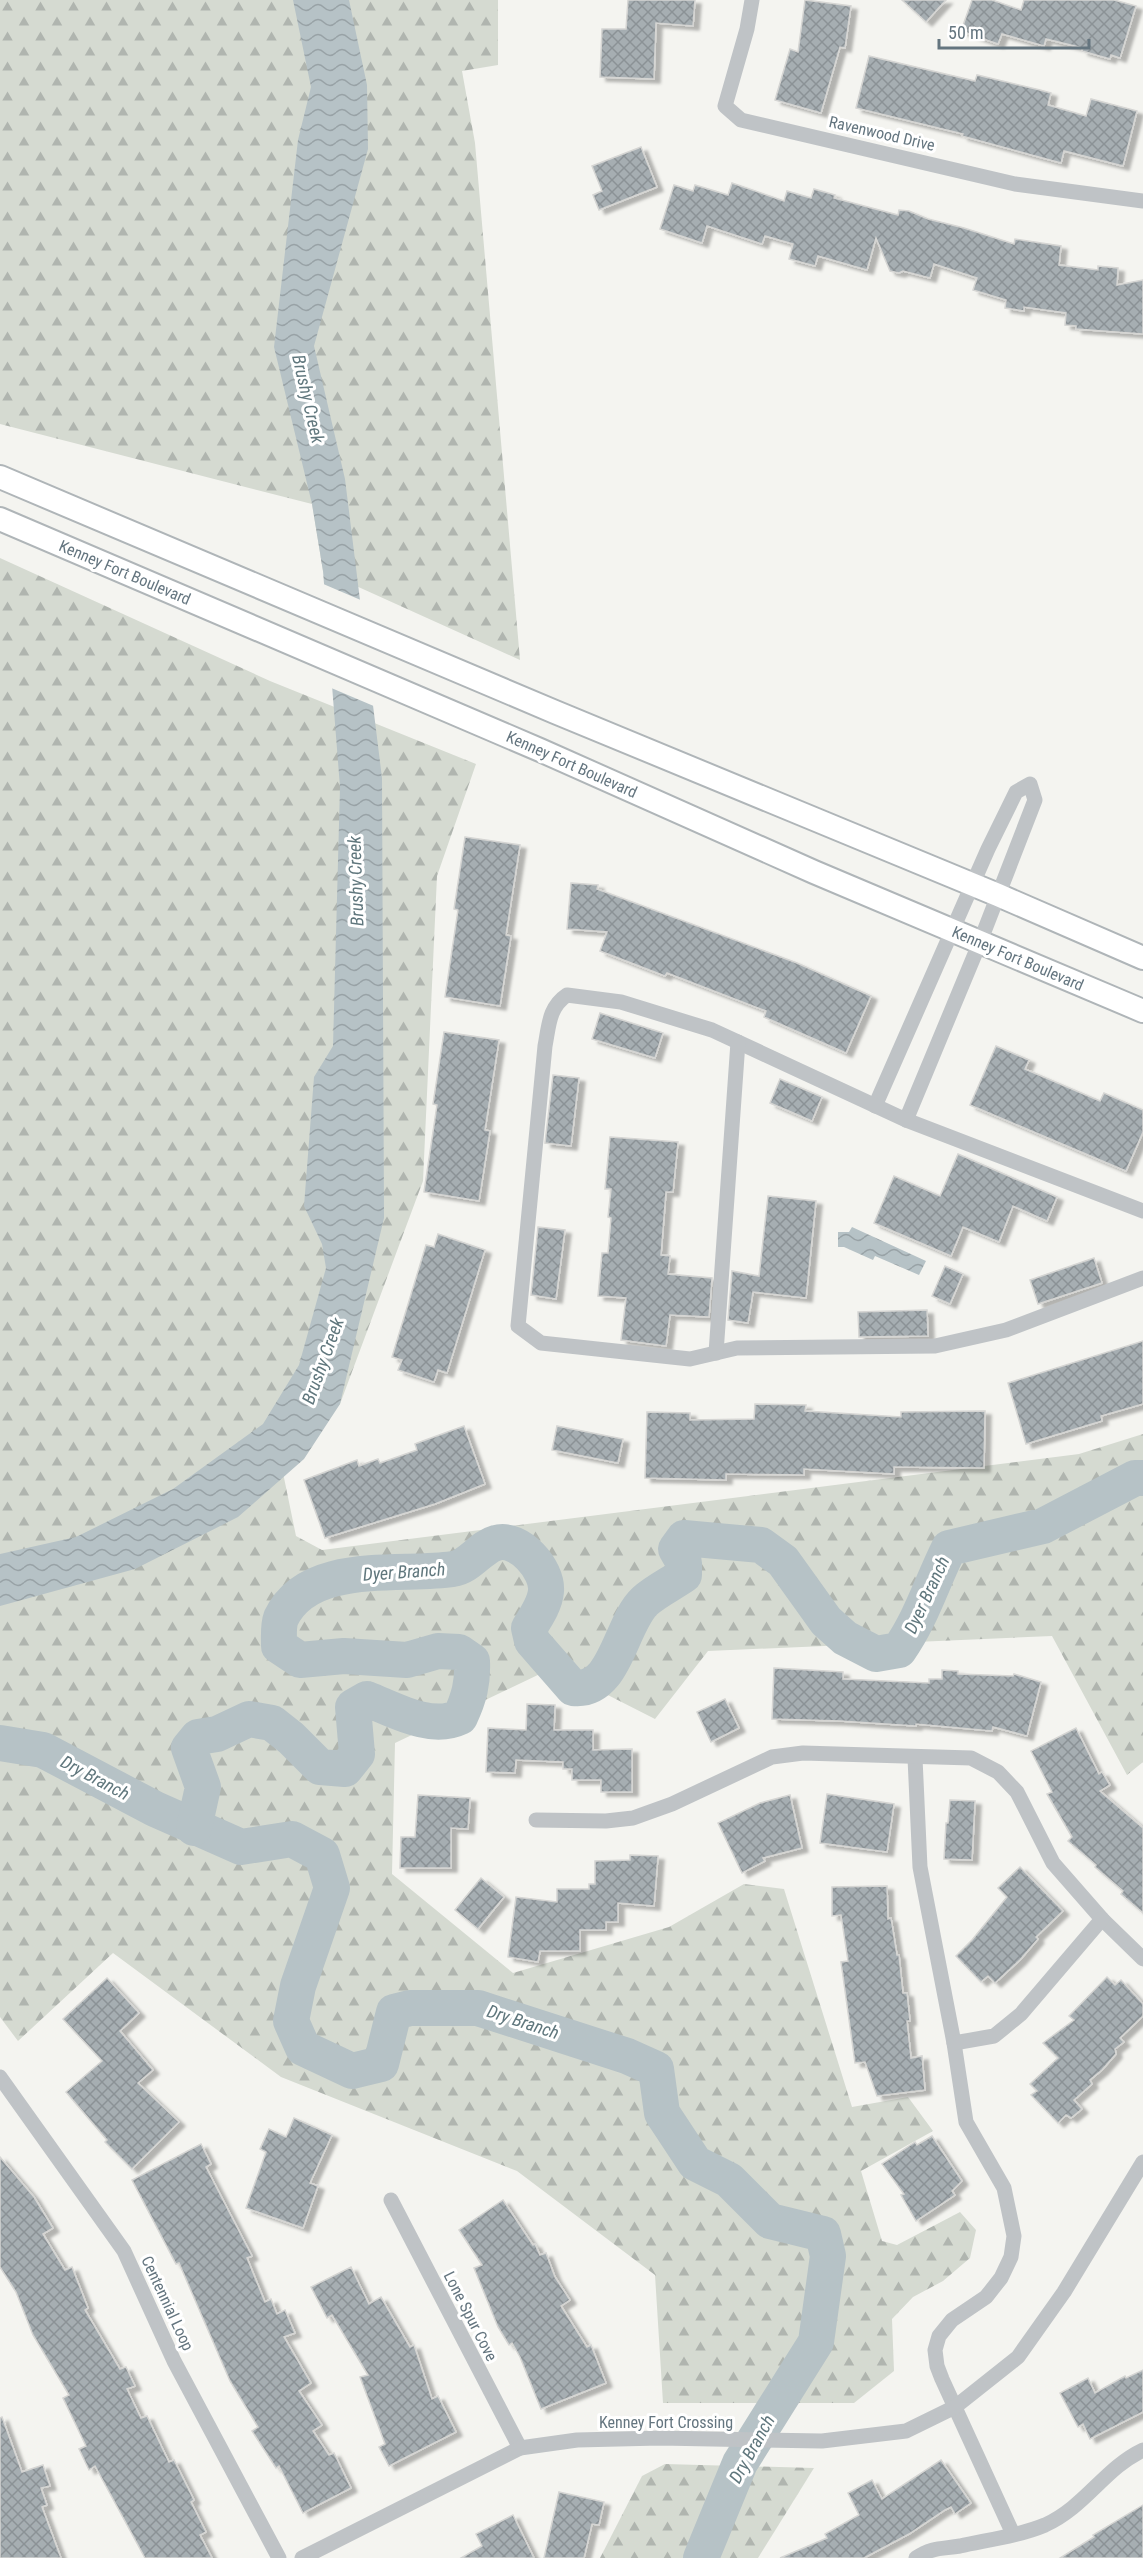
<svg xmlns="http://www.w3.org/2000/svg" width="1143" height="2558" font-family="'Roboto Condensed',sans-serif">
	<style>
		.forest { fill: url(#forest-firs) }
		.water { fill: url(#water-waves) }
		.pier { fill: #f4f4f0 }
		.lines { fill: none; stroke-linecap: round; stroke-linejoin: round }
		.river { stroke: #b6c2c6; stroke-width: 36 }
		.building { fill: url(#building-cross-hatch); stroke: #d5d5d3; stroke-width: 1.5; filter: url(#shadow) }
		.secondary-casing { stroke: #afb5b8; stroke-width: 26 }
		.minor { stroke: #bfc3c6; stroke-width: 15 }
		.secondary { stroke: #fff; stroke-width: 22 }
		.labels { text-anchor: middle; stroke-width: 6; stroke-linejoin: round; paint-order: stroke }
		.street-label { font-size: 16px; fill: #64757f; stroke: #fff }
		.water-label { font-size: 18px; font-style: italic; fill: #60777d; stroke: #fff }
	</style>
	<defs>
		<pattern id="forest-firs" width="22" height="20" patternUnits="userSpaceOnUse" patternTransform="scale(1.5)"><rect width="22" height="20" fill="#d5dad1"/><path d="M5 1l3.5 6h-7zM16 11l3.5 6h-7z" fill="#b0b5af"/></pattern>
		<pattern id="water-waves" width="16" height="10" patternUnits="userSpaceOnUse" patternTransform="scale(1.5)"><rect width="16" height="10" fill="#b6c2c6"/><path d="M0 5q4-4 8 0t8 0" fill="none" stroke="#98a2a6"/></pattern>
		<pattern id="building-cross-hatch" width="8" height="8" patternUnits="userSpaceOnUse" patternTransform="scale(1.5)"><rect width="8" height="8" fill="#a6aeb2"/><path d="M0 0l8 8M0 8l8-8" fill="none" stroke="#8b9296"/></pattern>
		<filter id="shadow"><feDropShadow dx="6" dy="4" stdDeviation="1.5" flood-color="#0004"/></filter>
	</defs>
	<rect width="100%" height="100%" fill="#f4f4f0"/>
	<g class="forest">
		<path d="M0,0h498v65l-36,6 13,72 45,517 -197,-89 -11,-67 -312,-80z"/>
		<path d="M0,558l270,123 206,83 -39,112 -14,305 -83,223 -58,64 14,68 26,14 757,-96 64,-20v328l-16,13 -75,-139 -344,15 -53,68 -61,-31 -52,-15 -147,70 -3,131 121,99 156,-46 75,-43 40,5 68,218 56,-10 25,34 -72,40 21,70 15,4 63,-33 16,18 -6,28 -27,23 -30,16 -21,22 2,52 -40,32h-191l-8,-128 -138,-104 -236,-94 -168,-124 -95,88 -18,-24z"/>
		<path d="M665,2464l149,4 -56,90h-158l42,-82z"/>
	</g>
	<g class="water">
		<path d="M293,0h56l18,85 1,64 -54,197 31,133 37,299 2,440 -44,186 -36,55 -66,58 -103,52 -135,37v-52l76,-17 97,-48 90,-65 36,-59 27,-97 -4,-24 -18,-38 10,-129 19,-31 7,-259 -17,-216 -11,-67 -38,-157 24,-207 13,-53z"/>
		<path d="M852,1227l74,34 -7,14 -44,-19 -2,4 -29,-13h-6v-15h11z"/>
	</g>
	<path class="pier" d="M321,583l42,18 13,106 -47,-20z"/>
	<g class="lines">
		<g class="river">
			<path d="M0,1743l43,7 112,59 86,38 51,-8 30,16 10,33 -34,98 -7,35 12,27 49,23 29,-7 13,-52 16,-4h68l149,48 29,13 6,44 33,50 34,17 41,41 53,13 5,22 -12,86 -76,121 -39,95"/>
			<path d="M194,1828l9,-41 -14,-39 9,-11 19,-3 32,-15 23,4 19,15 29,29 25,2 12,-15 -4,-47 14,-8c28,11 64,32 93,18 9,-19 13,-34 12,-56l-13,-9 -21,-1 -31,9 -63,-4 -44,4 -21,-14c0,-8 -1,-20 2,-28 28,-59 120,-41 172,-49 16,-2 28,-22 43,-26 23,-7 52,27 50,48 -1,13 -10,26 -17,37l3,13 41,47c43,5 47,-64 72,-87 11,-10 26,-17 39,-26v-12l-8,-14 8,-11 77,7 22,16 43,60 19,17 31,16 23,-4c22,-31 33,-68 50,-102l94,-22 92,-48h8"/>
		</g>
	</g>
	<g class="building">
		<path d="M628,0h67l-2,26 -37,-3 -2,56 -54,-2 2,-48h24z"/>
		<path d="M805,0l46,6 -6,42 -5,-1 -19,66 -46,-13 15,-51 8,3z"/>
		<path d="M902,0h44l-20,22z"/>
		<path d="M972,0h20l29,10 3,-10h90l22,6 -16,52 -9,-3 -1,4 -28,-8 1,-3 -37,-9 -2,7 -42,-12 -4,10 -37,-13z"/>
		<path d="M869,56l106,25 2,-6 63,15 11,3 -3,12 38,11 5,-17 46,12 -14,55 -59,-15 -3,12 -99,-27 1,-2 -107,-26z"/>
		<path d="M641,147l16,40 -58,23 -6,-15 9,-4 -10,-25z"/>
		<path d="M732,183l52,18 3,-10 24,7 3,-9 21,6 -1,3 64,17 1,-5 10,1 19,8 36,9 50,16 1,-5 46,7 -2,19 39,5v-4l20,2 -1,17 26,-5v54l-67,-5v-3l-11,-1 1,-12 -42,-6v4l-19,-3 1,-8 -33,-10 4,-12 -43,-14 -4,14 -27,-7 -4,2 -9,-2 -14,-33 -9,32 -49,-14 -3,10 -26,-7 4,-15 -28,-8 -3,8 -55,-18 -5,17 -42,-14 14,-44 19,6 2,-6 33,10z"/>
		<path d="M465,837l55,8 -14,90 5,1 -11,70 -55,-9 13,-87 -4,-1z"/>
		<path d="M571,883l27,2 -1,4 200,74 74,33 -25,57 -82,-36 2,-6 -99,-38 -2,3 -65,-25 7,-19 -40,-3z"/>
		<path d="M600,1013l63,20 -8,25 -63,-19z"/>
		<path d="M444,1032l55,8 -14,90 5,1 -11,70 -55,-9 13,-87 -4,-1z"/>
		<path d="M996,1046l33,14 -4,9 75,32 4,-8 39,17v22l-17,39 -156,-66z"/>
		<path d="M553,1075l26,3 -8,68 -26,-3z"/>
		<path d="M780,1079l42,18 -10,24 -42,-18z"/>
		<path d="M610,1137l68,5 -5,50h-7l-5,63 9,1 -2,18 44,4 -3,39 -39,-2 -4,31 -45,-6 5,-42 -28,-2 4,-43h6l3,-35 -3,-1 3,-28h-6z"/>
		<path d="M958,1154l99,43 -10,24 -34,-15 -14,36 -36,-15 -12,29 -77,-33 20,-47 46,20z"/>
		<path d="M768,1196l48,5 -10,97 -53,-6 -5,31 -20,-3 4,-49 27,5z"/>
		<path d="M538,1227l27,3 -9,69 -25,-4z"/>
		<path d="M438,1234l47,16 -38,123 -9,-3 -4,12 -36,-12 4,-10 -10,-3 34,-112 8,2z"/>
		<path d="M1094,1258l8,25 -64,21 -8,-24z"/>
		<path d="M945,1266l18,8 -13,30 -18,-8z"/>
		<path d="M927,1310l1,26 -69,1 -1,-25z"/>
		<path d="M1143,1341v63l-42,12 1,5 -76,23 -18,-61z"/>
		<path d="M755,1404l51,1 -1,6 96,6v-5l84,-1 -1,57 -90,-1v7l-90,-5v6l-78,-1v6l-81,-2 2,-66 43,1v7l64,-1z"/>
		<path d="M464,1426l21,58 -50,20 -110,34 -21,-58 53,-20 2,6 19,-7 2,4 37,-13 -2,-6 5,-2z"/>
		<path d="M557,1426l66,13 -5,24 -66,-13z"/>
		<path d="M774,1668l69,4v7l86,4v-4h13v-9l16,1v3l55,2 1,-2 27,8 -14,54 -34,-9 -1,4 -76,-7v2l-76,-5 -68,-2z"/>
		<path d="M725,1699l14,29 -28,14 -14,-30z"/>
		<path d="M527,1704l28,1 -1,25h39v20l39,-1v43h-31v-12h-29v-11h-9v-7l-47,-2 -1,13 -29,-1 2,-44 38,2z"/>
		<path d="M1076,1728l23,46 3,-2 8,13 -10,6 43,37v85l-22,-19 2,-3 -28,-24 1,-2 -28,-24 4,-4 -25,-43 5,-2 -21,-41z"/>
		<path d="M827,1794l67,10 -7,48 -67,-9z"/>
		<path d="M418,1795l52,3 -2,31 -17,-1v40h-51l1,-31h14z"/>
		<path d="M790,1795l12,53 -39,10 2,3 -23,12 -24,-50 42,-20z"/>
		<path d="M950,1800l25,1 -3,59 -28,-1 2,-36h2z"/>
		<path d="M630,1855l28,1 -4,50 -36,-3v19h-12v8h-26v21h-40l-2,11 -30,-5 8,-60 41,5v-13h32v-5h6v-23l35,-1z"/>
		<path d="M1020,1867l43,44 -27,26 2,2 -18,21 -25,23 -7,-7 -7,6 -25,-26 16,-16 35,-43 -9,-9z"/>
		<path d="M481,1878l23,19 -26,32 -23,-19z"/>
		<path d="M887,1886l1,33 3,-1 6,37h2l4,38h4l3,28h-3l4,37 11,-2 3,34 -48,6 -12,-34 -10,1 -14,-101 7,-1 -7,-46 -9,1v-29z"/>
		<path d="M1107,1977l8,8 6,-5 22,24v12l-23,22 4,4 -9,7 1,5 -14,16 -12,10 2,4 -18,16 8,9 -11,9 -5,-3 -8,8 -27,-28 6,-4 -7,-7 28,-26 -15,-15 31,-23 -5,-4z"/>
		<path d="M107,1978l32,35 -19,18 33,39 -15,13 41,39 -47,47 -27,-27 2,-2 -41,-48 36,-31 -39,-42z"/>
		<path d="M294,2118l38,17 -22,48 8,3 -15,42 -57,-20 20,-56 -6,-3 9,-20 17,8z"/>
		<path d="M932,2136l30,45 -10,10 3,4 -39,26 -15,-26 3,-1 -22,-30 33,-22 2,3z"/>
		<path d="M201,2144l10,20 -5,3 46,89 -5,2 18,44 6,-3 6,15 8,-4 10,23 -11,4 27,46 -12,8 23,34 -9,6 16,24 5,-2 17,35 -48,25 -24,-47 -3,2 -24,-37 6,-4 -28,-46 -51,-118 -3,1 -44,-84z"/>
		<path d="M0,2157l34,40 19,31 -10,6 22,36 7,-3 16,41 -3,2 35,59 6,-2 9,19 -8,3 14,29 6,-2 22,46 5,-2 20,40 -3,2 15,30 -6,3 12,23h-67l-50,-92 -6,4 -10,-21 7,-3 -23,-48 6,-3 -36,-60 -17,-43 -16,-25z"/>
		<path d="M503,2200l30,45 2,-1 5,11 6,-2 9,24 15,23 -9,6 26,41 4,-2 15,38 -65,26 -21,-52 -8,-14 -3,2 -11,-18 -24,-59 8,-3 -23,-35z"/>
		<path d="M351,2267l18,37 12,-7 29,50 4,-2 18,54 6,-3 18,36 -67,34 -10,-19 6,-3 -25,-67 8,-2 -36,-60 -5,3 -16,-31z"/>
		<path d="M1143,2370v42l-53,27 -7,-15 -5,3 -18,-34 28,-15 7,15 30,-17 1,2z"/>
		<path d="M2,2417l20,55 21,-7 7,21 -9,2 6,17 -5,2 19,51h-61v-140z"/>
		<path d="M941,2460l30,43 -16,11 -4,-7 -6,3 -36,24 -45,24h-84l47,-20 -2,-4 34,-19 -11,-22 24,-13 10,19z"/>
		<path d="M559,2492l45,10 -5,23 -7,-1 -8,34h-40z"/>
		<path d="M1143,2505v53h-83l34,-21 -1,-2z"/>
		<path d="M513,2515l21,43h-73l21,-12 -6,-12z"/>
	</g>
	<g class="lines">
		<defs>
			<g id="secondary">
				<path d="M0,477l555,235 443,183 145,63"/>
				<path d="M0,519l540,231 274,122 329,139"/>
			</g>
		</defs>
		<use href="#secondary" class="secondary-casing"/>
		<g class="minor">
			<path d="M752,0l-5,29 -22,77 16,14 274,64 128,17"/>
			<path d="M875,1106l113,-257 28,-57 14,-8 5,16 -55,142 -74,178"/>
			<path d="M1143,1211l-237,-91 -194,-90 -91,-28 -54,-7c-18,12 -18,30 -22,51l-27,280 23,17 149,16 47,-11 198,-2 71,-16 137,-52"/>
			<path d="M716,1353l22,-311"/>
			<path d="M915,1758l5,109 34,176 12,79 38,66 10,48 -3,21 -10,21 -15,19 -34,23 -13,16 -4,14 2,16 5,13 71,155"/>
			<path d="M536,1820l70,1 27,-3 39,-14 100,-47 31,-4 168,5 27,14 19,20 36,71 49,56 41,40"/>
			<path d="M954,2043l40,-7 27,-22 81,-95"/>
			<path d="M0,2077l124,174 50,110 105,197"/>
			<path d="M391,2200l129,248"/>
			<path d="M302,2558l218,-110 57,-8 83,-2 162,3 84,-10 49,-24 63,-50 46,-65 79,-130"/>
			<path d="M916,2558c16,-11 26,-9 44,-12 27,-6 59,-10 85,-21 40,-18 60,-57 98,-75"/>
		</g>
		<use href="#secondary" class="secondary"/>
	</g>
	<g class="labels">
		<g class="street-label">
			<text transform="translate(882 133) rotate(13)" y="6">Ravenwood Drive</text>
			<text transform="translate(125 572) rotate(23)" y="6">Kenney Fort Boulevard</text>
			<text transform="translate(572 764) rotate(24)" y="6">Kenney Fort Boulevard</text>
			<text transform="translate(1018 958) rotate(23)" y="6">Kenney Fort Boulevard</text>
			<text transform="translate(168 2303) rotate(65)" y="6">Centennial Loop</text>
			<text transform="translate(471 2316) rotate(63)" y="6">Lone Spur Cove</text>
			<text x="666" y="2428">Kenney Fort Crossing</text>
		</g>
		<g class="water-label">
			<text transform="translate(308 399) rotate(77)" y="6">Brushy Creek</text>
			<text transform="translate(356 881) rotate(-92)" y="6">Brushy Creek</text>
			<text transform="translate(323 1361) rotate(-70)" y="6">Brushy Creek</text>
			<text transform="translate(404 1572) rotate(-4)" y="6">Dyer Branch</text>
			<text transform="translate(927 1595) rotate(-65)" y="6">Dyer Branch</text>
			<text transform="translate(95 1778) rotate(28)" y="6">Dry Branch</text>
			<text transform="translate(523 2022) rotate(18)" y="6">Dry Branch</text>
			<text transform="translate(752 2449) rotate(-61)" y="6">Dry Branch</text>
		</g>
	</g>
	<path d="M939 39v9h150v-9" fill="none" stroke="#64757f" stroke-width="3"/>
	<text x="948" y="39" font-size="18" fill="#64757f" stroke="#ffffff" stroke-width="4.5" paint-order="stroke">50 m</text>
</svg>
